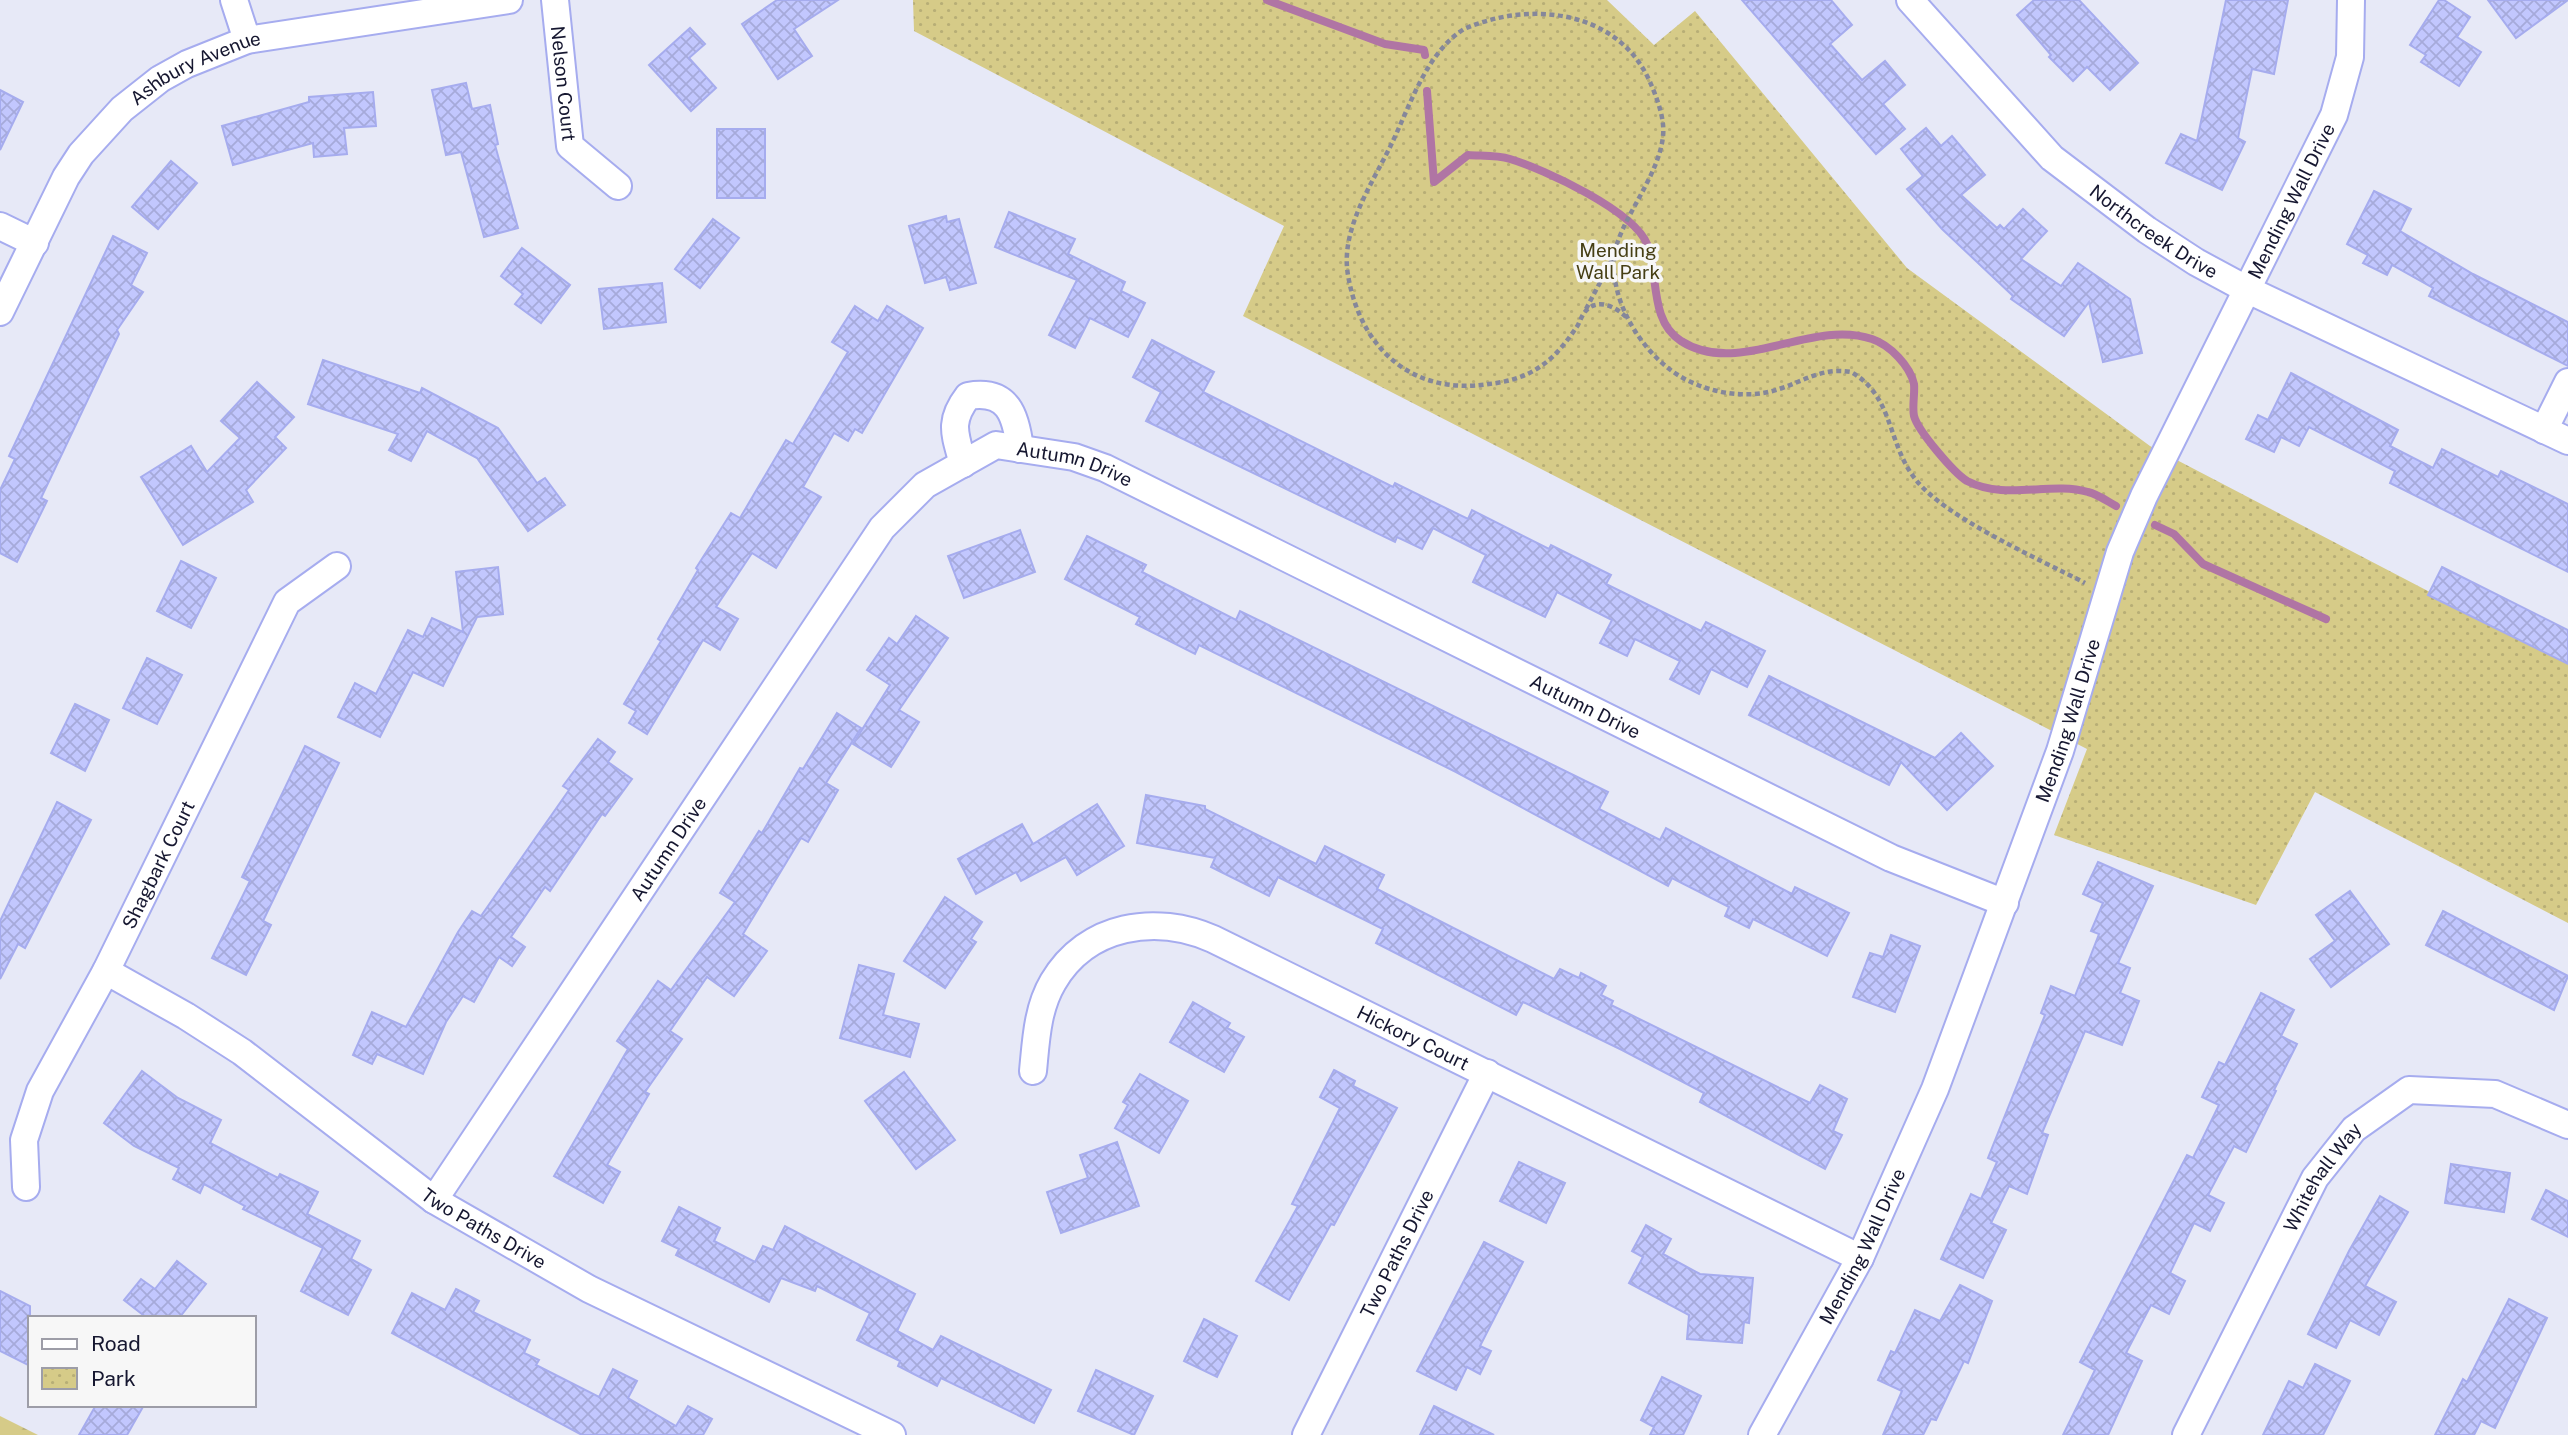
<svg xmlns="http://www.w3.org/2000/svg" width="2568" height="1435" font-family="'Public Sans',sans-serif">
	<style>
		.forest { fill: url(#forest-firs) }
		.park { fill: url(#park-dots) }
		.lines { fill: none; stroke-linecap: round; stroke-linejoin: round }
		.stream { stroke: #b075a4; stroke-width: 8 }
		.building { fill: url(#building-cross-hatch); stroke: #a6acee; stroke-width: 2 }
		.minor-casing { stroke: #a6acef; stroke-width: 30 }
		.path { stroke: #85879a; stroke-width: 4.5; stroke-dasharray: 5 3.5; stroke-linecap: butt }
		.minor { stroke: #fff; stroke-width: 26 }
		.labels { text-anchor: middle; stroke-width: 7; stroke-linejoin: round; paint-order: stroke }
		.street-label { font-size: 19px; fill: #161730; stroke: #f7f7f7 }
		.park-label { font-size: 19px; fill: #463f14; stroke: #f7f7f7 }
	</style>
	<defs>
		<pattern id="forest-firs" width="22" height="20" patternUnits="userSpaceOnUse" patternTransform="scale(1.75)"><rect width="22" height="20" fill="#d6cb88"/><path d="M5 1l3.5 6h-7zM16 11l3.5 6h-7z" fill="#b7ae76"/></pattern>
		<pattern id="park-dots" width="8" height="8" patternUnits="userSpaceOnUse" patternTransform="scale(1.75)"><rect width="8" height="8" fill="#d6cb88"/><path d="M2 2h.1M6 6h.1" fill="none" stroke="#b7ae76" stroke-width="1.8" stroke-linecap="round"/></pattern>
		<pattern id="building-cross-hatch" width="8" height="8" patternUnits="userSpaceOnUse" patternTransform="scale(1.75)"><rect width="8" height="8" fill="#c2c7fe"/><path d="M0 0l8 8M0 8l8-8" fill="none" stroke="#a6aada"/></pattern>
	</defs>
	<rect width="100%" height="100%" fill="#e7e9f7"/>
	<path class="forest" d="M0,1416l38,19h-38z"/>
	<path class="park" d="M913,0h694l47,45 41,-34 212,257 243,178 418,218v259l-253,-131 -59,113 -202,-70 33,-86 -844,-433 41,-90 -370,-195z"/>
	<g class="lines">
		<g class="stream">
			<path d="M1267,0l118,44 39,6 1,5"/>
			<path d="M1427,91l7,91 34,-27c14,1 29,0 42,4 34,10 124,52 137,85 12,30 2,77 34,97 58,37 129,-23 191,-2 18,6 38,27 42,45 1,10 -2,22 0,32 4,15 40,57 53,65 39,20 83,0 121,11 9,2 19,9 28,14"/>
			<path d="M2155,525l19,9 29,30 123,55"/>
		</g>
	</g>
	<g class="building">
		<path d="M777,0h61l-44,29 18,27 -34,23 -36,-55z"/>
		<path d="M1742,0h89l21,25 -22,19 32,36 23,-19 20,24 -22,19 22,25 -29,25z"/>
		<path d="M2034,0h45l59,63 -28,27 -23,-23 -14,14 -24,-24 2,-2 -34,-40z"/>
		<path d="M2226,0h62l-14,74 -22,-5 -14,69 7,4 -23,48 -56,-27 15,-29 16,7z"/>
		<path d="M2439,0h5l26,17 -13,20 24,15 -22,34 -38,-24 5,-7 -16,-10z"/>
		<path d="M2488,0h80l-52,38z"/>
		<path d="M690,28l15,16 -16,14 27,30 -25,23 -42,-46z"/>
		<path d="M466,83l6,26 18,-4 8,39 -3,1 23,83 -34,9 -23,-85 -15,3 -14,-65z"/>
		<path d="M0,90l23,12 -23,48z"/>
		<path d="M373,92l3,34 -32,2 3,26 -33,3 -1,-14 -80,22 -11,-39 87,-24v-5z"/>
		<path d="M1926,128l15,18 11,-10 33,39 -24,20 36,33 3,-3 4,4 19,-20 24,22 -26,28 40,27 17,-23 52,36 12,54 -39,9 -14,-60 -25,34 -53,-37 2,-3 -71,-67 -35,-40 16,-13 -22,-27z"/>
		<rect x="717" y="129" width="48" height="69"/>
		<path d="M171,161l26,22 -39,46 -26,-22z"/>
		<path d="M2374,191l37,18 -11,22 73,43 95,48v44l-139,-70 4,-8 -41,-23 -5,10 -24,-12 5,-8 -21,-11z"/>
		<path d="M1009,212l66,27 -7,15 57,28 -4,9 24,12 -17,34 -38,-19 -15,30 -26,-13 28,-55 -82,-33z"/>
		<path d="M946,216l1,6 12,-3 17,64 -26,7 -4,-13 -21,6 -16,-57z"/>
		<path d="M713,219l26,19 -39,50 -25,-19z"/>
		<path d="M113,236l34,17 -16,32 12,7 -26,38 2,4 -78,164 6,3 -30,61 -17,-9v-63l15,-31 -6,-3z"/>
		<path d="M522,248l48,37 -29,38 -26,-19 8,-10 -22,-18z"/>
		<path d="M662,283l4,39 -62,7 -5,-40z"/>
		<path d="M855,306l23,15 9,-15 36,22 -61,105 -7,-4 -7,12 -14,-8 -31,54 18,10 -45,71 -24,-15 -36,54 22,12 -18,31 -17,-10 -56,94 -18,-11 7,-12 -12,-7 37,-63 -3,-2 40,-69 -2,-2 35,-55 9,5 46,-78 7,4 55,-92 -16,-10z"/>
		<path d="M1152,340l62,32 -11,20 190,95 2,-4 73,36 4,-9 77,39 2,-4 60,30 -5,9 95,47 5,-9 59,29 -18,36 -36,-18 -12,25 -29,-15 10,-18 -45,-22 -8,17 -27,-13 12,-23 -55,-28 -12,25 -72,-35 13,-27 -53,-27 -11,21 -25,-12 -2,5 -249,-121 15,-29 -28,-15z"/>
		<path d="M323,360l97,33 2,-5 76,40 39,55 8,-5 20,27 -37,26 -51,-73 -50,-27 -16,30 -22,-11 9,-16 -90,-30z"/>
		<path d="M2291,373l107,57 -8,16 43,22 9,-19 56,28 3,-6 67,33v68l-178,-89 5,-12 -86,-44 -10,19 -18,-9 -7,15 -28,-13 12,-24 10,5z"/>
		<path d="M257,382l37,35 -19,20 11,11 -40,42 7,12 -70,43 -42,-68 50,-31 16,26 33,-34 -19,-17z"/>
		<path d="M1020,530l15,42 -71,26 -16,-42z"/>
		<path d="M1087,536l59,29 -4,7 94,48 4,-9 368,181 -9,17 61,31 6,-12 126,66 3,-7 54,26 -22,43 -74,-37 -4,9 -24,-12 4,-9 -57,-29 -4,8 -212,-114 -257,-127 -4,9 -59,-30 4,-7 -75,-38z"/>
		<path d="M181,561l35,17 -25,50 -34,-17z"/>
		<path d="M498,567l5,47 -26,3 -34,69 -30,-14 -33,65 -42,-20 17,-34 21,11 32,-64 15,7 9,-19 31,14 -7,-60z"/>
		<path d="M2442,567l126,63v34l-140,-69z"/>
		<path d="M916,616l32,22 -49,72 20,12 -28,45 -38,-23 37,-59 -23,-15 22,-32 8,6z"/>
		<path d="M147,658l35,17 -25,49 -34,-16z"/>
		<path d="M1769,676l166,82 26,-25 32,33 -46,44 -46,-48 -12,23 -140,-70z"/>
		<path d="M75,704l34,16 -24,51 -34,-18z"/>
		<path d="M837,713l24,15 -35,55 12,7 -30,52 -7,-4 -58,96 24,17 -33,45 -27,-19 -37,54 12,8 -37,53 4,2 -42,71 13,7 -17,31 -49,-27 74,-127 -11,-8 41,-60 13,9 64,-88 -15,-9 39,-62 3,2 38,-65 3,1z"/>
		<path d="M598,739l17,13 -7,10 24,17 -27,37 -3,-2 -52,77 -5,-4 -34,50 14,10 -13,19 -13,-9 -25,45 -11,-6 -17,26 -23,52 -46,-20 -5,10 -19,-9 19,-43 34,15 52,-95 14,-21 9,5 88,-126 -6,-4z"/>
		<path d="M305,746l34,17 -76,158 8,4 -25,50 -34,-17 38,-77 -8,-4z"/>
		<path d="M1146,795l59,11v3l111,55 9,-18 59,29 -7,14 177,90 6,-10 19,9 2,-5 25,13 -5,9 12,6 -2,4 199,98 10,-18 27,14 -14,32 9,4 -17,34 -125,-67 4,-9 -82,-43 -99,-48 -7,13 -140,-72 7,-14 -105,-52 -9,19 -58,-29 4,-9 -78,-15z"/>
		<path d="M57,802l34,18 -66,128 -7,-4 -18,35v-58z"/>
		<path d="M1097,804l27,42 -47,29 -11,-18 -45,24 -5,-9 -40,22 -18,-35 64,-35 11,20z"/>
		<path d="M2098,862l55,24 -35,77 12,5 -10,25 19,8 -17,44 -37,-14 -43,102 6,2 -21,59 -18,-8 -18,37 15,7 -23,48 -42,-19 30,-65 10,5 16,-37 -9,-4 57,-143 -4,-2 10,-27 24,10 24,-62 -8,-3 12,-28 -20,-9z"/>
		<path d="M2350,891l39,53 -58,43 -21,-28 25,-18 -19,-26z"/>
		<path d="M945,897l37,25 -11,17 5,3 -31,46 -41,-27z"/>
		<path d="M2443,911l125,65 -14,34 -128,-65z"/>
		<path d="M1891,935l29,11 -25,66 -42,-15 17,-44 13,4z"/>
		<path d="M859,965l35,9 -11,41 36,9 -9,33 -70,-19z"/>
		<path d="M2261,993l33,17 -13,26 16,8 -23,46 2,1 -30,61 -12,-6 -26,49 16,8 -14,28 -16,-8 -24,50 15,8 -16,33 -18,-9 -25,48 16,8 -34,74h-45l32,-65 -15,-8 107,-207 6,3 26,-53 -17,-8 17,-35 6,3z"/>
		<path d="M1193,1002l37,21 -3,5 17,9 -20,35 -54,-30z"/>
		<path d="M1334,1070l21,11 -2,5 44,22 -63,117 -3,-1 -42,76 -33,-19 42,-75 -6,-2 48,-96 -20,-11z"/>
		<path d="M142,1071l36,27 43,22 -11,23 68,35 2,-4 38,18 -11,22 53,27 -9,18 20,11 -23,45 -47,-24 22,-43 -80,-39 2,-3 -41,-22 -4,9 -27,-14 6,-11 -45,-22 -30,-23z"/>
		<path d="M904,1072l51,68 -39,29 -51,-68z"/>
		<path d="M1140,1074l48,27 -29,52 -44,-25 13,-23 -5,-3z"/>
		<path d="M1117,1142l22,64 -78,27 -14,-41 41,-14 -8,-23z"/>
		<path d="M1519,1162l46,21 -19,40 -46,-22z"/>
		<path d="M2451,1164l59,9 -6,39 -59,-9z"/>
		<path d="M2546,1190l22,11v36l-36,-18z"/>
		<path d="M2380,1196l28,16 -43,74 31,16 -17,33 -29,-15 -14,28 -28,-14 41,-83z"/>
		<path d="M679,1207l41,21 -6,13 41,21 8,-16 10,4 12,-24 130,68 -18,37 36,19 8,-14 110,54 -17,33 -93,-45 -4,8 -39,-20 2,-5 -43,-21 13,-27 -53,-27 -2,5 -34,-13 -12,24 -93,-47 3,-6 -17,-8z"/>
		<path d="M1646,1225l25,14 -8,15 37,20 53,4 -4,45 -5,-1 -2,21 -55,-4 2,-24 -60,-32 14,-26 -11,-6z"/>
		<path d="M1484,1242l39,20 -43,84 11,5 -11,23 -13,-7 -11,23 -39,-19z"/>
		<path d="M177,1261l29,23 -27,34h-32l-23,-18 17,-21 14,10z"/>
		<path d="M1960,1285l32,16 -24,62 -4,-2 -28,59 -5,-1 -8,16h-40l19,-44 -24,-11 13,-29 4,2 20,-43 25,11z"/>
		<path d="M456,1289l23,12 -6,11 57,28 -6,13 15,7 -3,5 63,32 14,-28 24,12 -9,17 48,28 12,-20 24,13 -9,16h-121l-190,-102 20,-40 33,17z"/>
		<path d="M0,1291l30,15v60l-30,-15z"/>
		<path d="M2509,1299l38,19 -52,110 -14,-7 -7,14h-39l28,-56 4,3z"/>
		<path d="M1204,1319l33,17 -20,41 -33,-16z"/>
		<path d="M2315,1364l35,17 -27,54h-60l26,-54 14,7z"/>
		<path d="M1096,1370l57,26 -19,39 -56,-24z"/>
		<path d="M1662,1377l39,19 -18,39h-33l4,-8 -13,-7z"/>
		<path d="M96,1405h48l-17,30h-48z"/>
		<path d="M1434,1406l60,29h-74z"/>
	</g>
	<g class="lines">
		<defs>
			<g id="minor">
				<path d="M234,0l13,40"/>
				<path id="s1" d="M555,0l15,146 48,40"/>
				<path id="s2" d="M1910,0l142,158 95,72 49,32 50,27 322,152"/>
				<path d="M0,226l35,17"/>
				<path id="s3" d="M0,312l66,-135 15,-23 41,-45 38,-30 27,-15 60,-24 262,-40"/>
				<path d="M2544,430l24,-48"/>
				<path d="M963,464c-8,-30 -15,-42 5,-68 40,-7 48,19 52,53"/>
				<path id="s4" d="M106,971l80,45 56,36 192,148 155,89 303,146"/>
				<path id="s5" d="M1033,1071c3,-30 4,-62 20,-89 34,-58 103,-68 160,-43l647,319"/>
				<path id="s6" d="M26,1187l-2,-47 16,-49 66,-120 181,-369 50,-36"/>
				<path id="s7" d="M434,1200l448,-672 43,-43 71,-40 78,12 31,11 786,390 114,45"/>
				<path id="s8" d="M1306,1435l181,-362"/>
				<path id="s9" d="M1762,1435l98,-177 75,-169 125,-338 60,-199 24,-56 190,-381 16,-58 1,-57"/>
				<path id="s10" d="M2186,1435l129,-257 39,-49 55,-39 86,4 73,31"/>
			</g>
		</defs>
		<use href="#minor" class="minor-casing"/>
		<g class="path">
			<path d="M1586,309l27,-51"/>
			<path d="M1626,317c-9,-9 -25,-18 -37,-9 -6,4 -8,11 -11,17 -10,15 -22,31 -37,41 -15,11 -34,16 -52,18 -77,12 -129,-36 -141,-109 -8,-45 24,-91 43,-130 19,-39 35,-92 73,-116 67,-29 154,-19 186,53 7,16 15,37 13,54 -4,42 -46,87 -49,122 -3,43 25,89 58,113 29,21 73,30 107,18 25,-8 44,-22 72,-17 43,24 36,72 65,108 30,38 123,79 169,103"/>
		</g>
		<use href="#minor" class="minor"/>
	</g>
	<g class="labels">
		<g class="street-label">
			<text dy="7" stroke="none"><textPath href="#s3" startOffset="324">Ashbury Avenue</textPath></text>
			<text dy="7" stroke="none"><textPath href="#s1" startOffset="84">Nelson Court</textPath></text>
			<text dy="7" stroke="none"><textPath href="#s9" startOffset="1346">Mending Wall Drive</textPath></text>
			<text dy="7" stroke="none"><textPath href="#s2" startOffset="338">Northcreek Drive</textPath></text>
			<text dy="7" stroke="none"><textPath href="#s7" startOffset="1031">Autumn Drive</textPath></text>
			<text dy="7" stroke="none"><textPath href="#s7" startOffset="1598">Autumn Drive</textPath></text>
			<text dy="7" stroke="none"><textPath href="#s9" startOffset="779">Mending Wall Drive</textPath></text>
			<text dy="7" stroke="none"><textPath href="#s7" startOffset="422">Autumn Drive</textPath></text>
			<text dy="7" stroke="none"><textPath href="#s6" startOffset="354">Shagbark Court</textPath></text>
			<text dy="7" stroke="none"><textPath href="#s5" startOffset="497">Hickory Court</textPath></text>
			<text dy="7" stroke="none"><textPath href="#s10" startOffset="292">Whitehall Way</textPath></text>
			<text dy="7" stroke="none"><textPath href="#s4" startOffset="458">Two Paths Drive</textPath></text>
			<text dy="7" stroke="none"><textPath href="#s9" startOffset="214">Mending Wall Drive</textPath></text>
			<text dy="7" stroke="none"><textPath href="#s8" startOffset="203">Two Paths Drive</textPath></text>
		</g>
		<g class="park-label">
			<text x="1618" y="257">Mending<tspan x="1618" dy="22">Wall Park</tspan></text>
		</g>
	</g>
	<rect x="28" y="1316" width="228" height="91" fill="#f7f7f7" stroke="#9d9da7" stroke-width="2"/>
	<rect x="42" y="1339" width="35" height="10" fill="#ffffff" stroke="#9d9da7" stroke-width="2"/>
	<text x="91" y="1351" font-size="21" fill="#161730">Road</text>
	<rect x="42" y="1368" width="35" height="21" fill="url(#park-dots)" stroke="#9d9da7" stroke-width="2"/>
	<text x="91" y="1386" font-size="21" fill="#161730">Park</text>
</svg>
